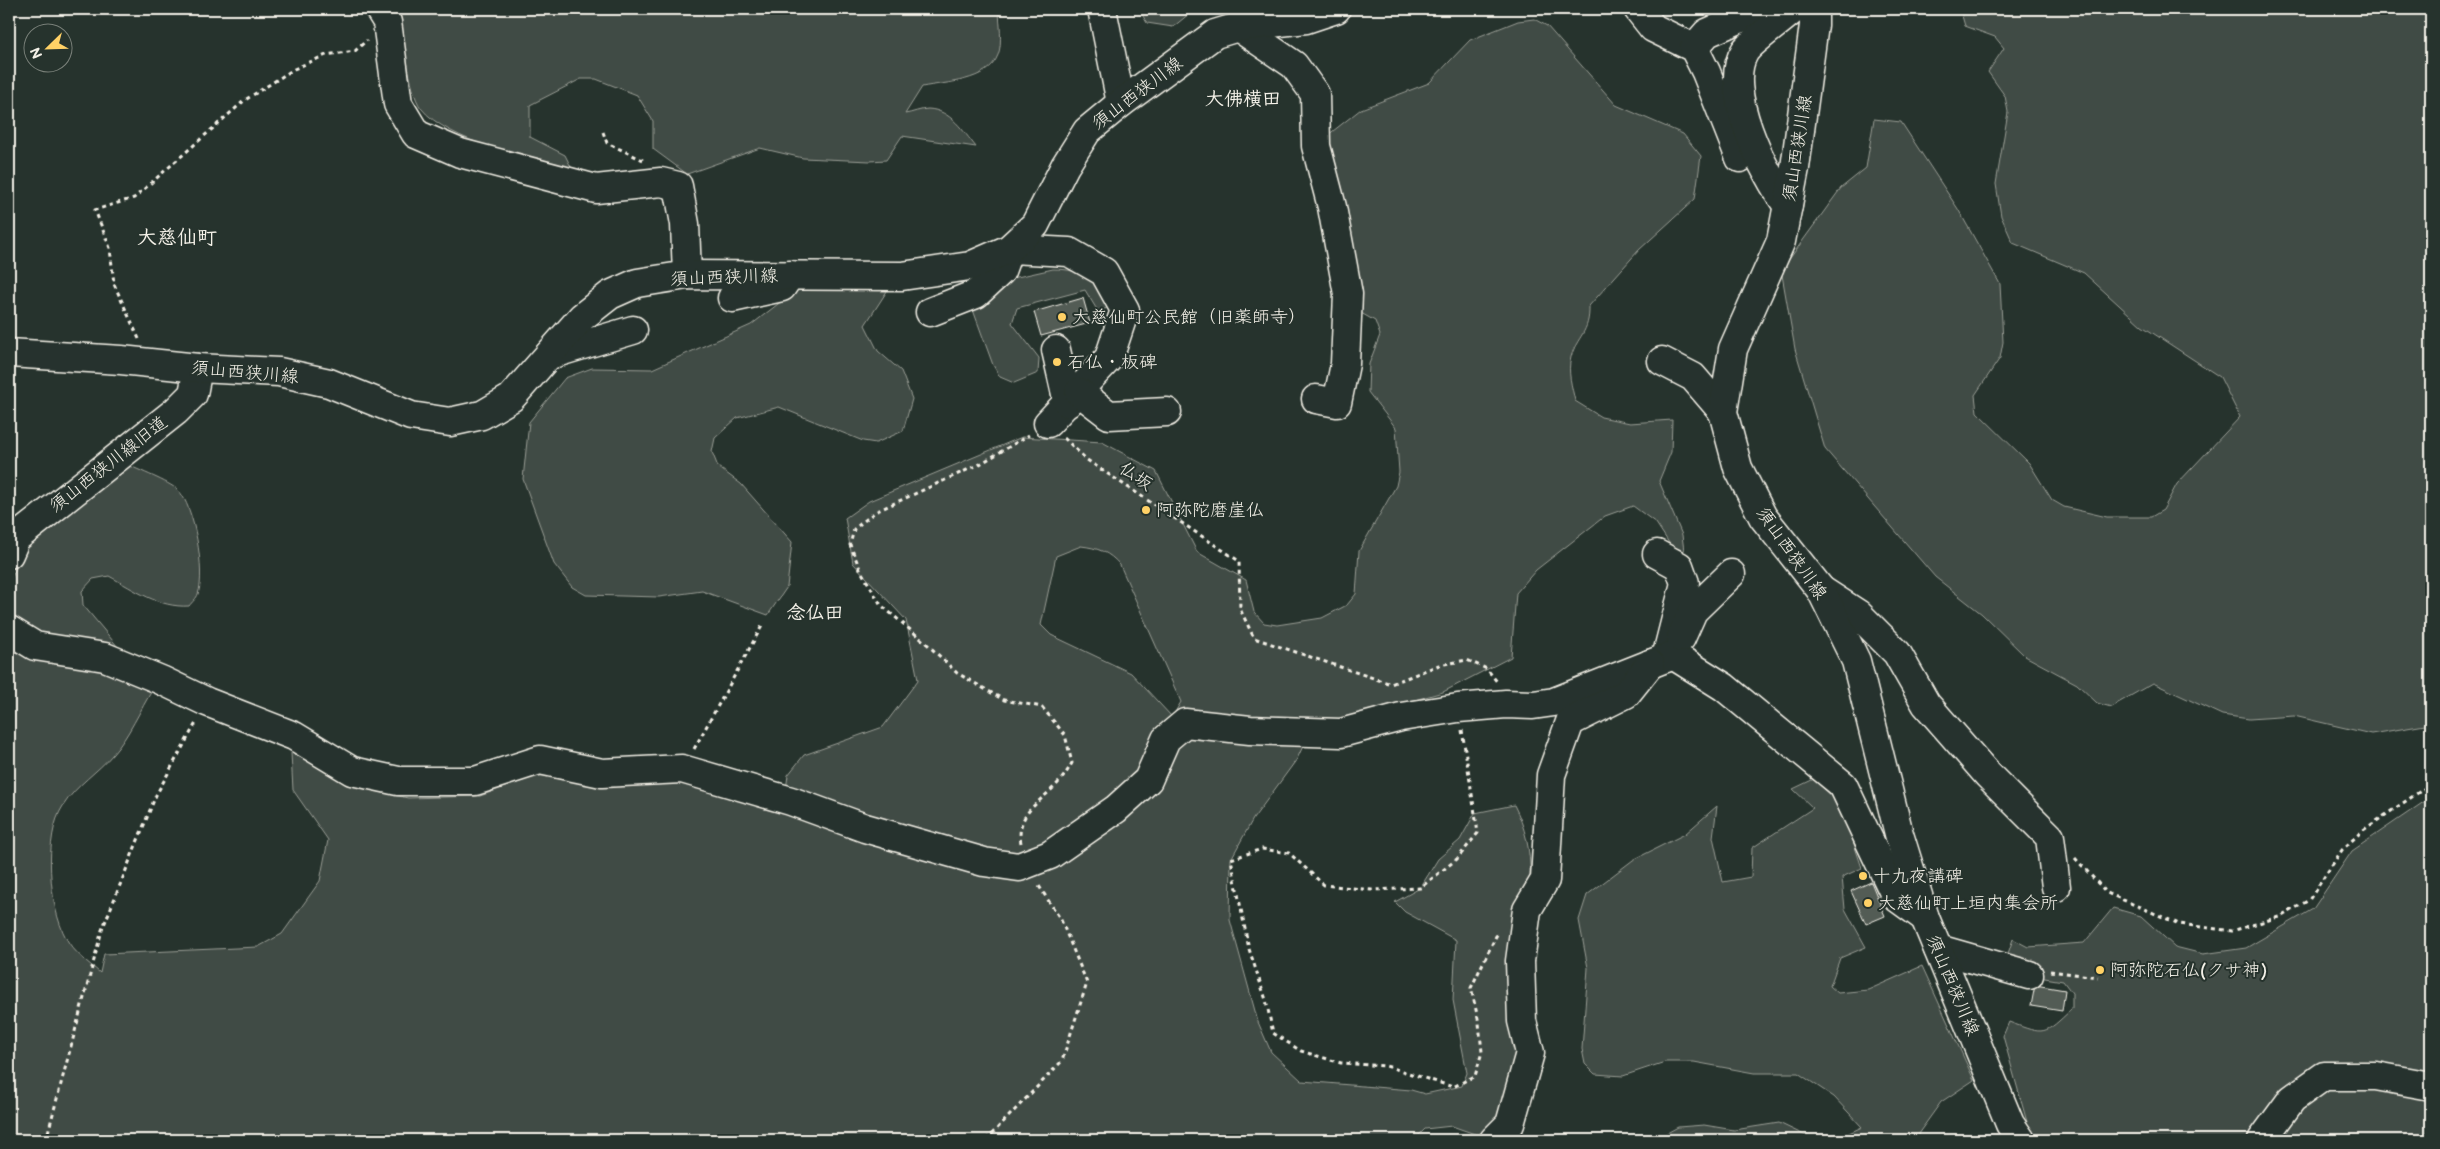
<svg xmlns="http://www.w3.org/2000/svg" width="2440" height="1149" font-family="'Balsamiq Sans','Klee One',sans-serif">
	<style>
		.green { fill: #414b45; stroke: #9a9e96; fill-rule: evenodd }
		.building { fill: #525c55; stroke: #f4f1e8 }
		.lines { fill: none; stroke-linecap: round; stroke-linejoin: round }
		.minor-casing { stroke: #f4f1e8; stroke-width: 31 }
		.major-casing { stroke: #f4f1e8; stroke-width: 31 }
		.path { stroke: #f4f1e8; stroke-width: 3; stroke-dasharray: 4 4; stroke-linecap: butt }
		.minor { stroke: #26332d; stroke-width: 28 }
		.major { stroke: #26332d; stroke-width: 28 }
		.poi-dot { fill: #ffd166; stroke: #26332d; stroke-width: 2 }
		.labels { text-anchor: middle; stroke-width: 4; stroke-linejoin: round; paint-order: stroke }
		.street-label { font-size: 18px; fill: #f4f1e8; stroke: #26332d }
		.poi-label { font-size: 18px; fill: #f4f1e8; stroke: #26332d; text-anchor: start }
		.neighbourhood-label { font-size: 19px; font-weight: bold; fill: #f4f1e8; stroke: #26332d }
		.quarter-label { font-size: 20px; font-weight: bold; fill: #f4f1e8; stroke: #26332d }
	</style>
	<rect width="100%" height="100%" fill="#26332d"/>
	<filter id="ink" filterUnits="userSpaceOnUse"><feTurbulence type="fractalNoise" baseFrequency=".02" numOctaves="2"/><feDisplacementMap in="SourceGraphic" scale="10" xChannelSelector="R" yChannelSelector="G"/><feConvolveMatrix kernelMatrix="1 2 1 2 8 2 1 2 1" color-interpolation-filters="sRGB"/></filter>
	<g filter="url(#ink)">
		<g class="green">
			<path d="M396,9h603c0,13 4,34 -1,46 -10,27 -52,27 -76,32l-17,27c7,-1 16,-5 23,-5 23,1 35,22 48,38l-74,-11 -16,24 -16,1 -67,-3 -43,-10 -73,26 -34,-25v-28l-16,-26 -41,-16h-15l-51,26v32l35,18 7,14c-40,-8 -125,-28 -151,-61 -13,-17 -16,-74 -25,-99z"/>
			<path d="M1139,9h56l-22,18 -26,-4z"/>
			<path d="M1960,9h471v715l-60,10 -77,-18 -45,3 -27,-4 -69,-32 -42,24 -14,-4 -20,-19 -52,-28 -43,-42 -47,-37 -110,-128 -30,-100 -13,-74 6,-14 53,-73 25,-20 8,-49 27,3 57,87 42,75 3,58 -3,16 -25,37 2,17 52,51 23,37 12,7 43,10h44l12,-7 14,-26 63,-67 -20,-40 -78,-51 -58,-53 -71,-30 -12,-27 -5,-32 12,-72 -3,-16 -17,-24 16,-24 -9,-11 -30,-11z"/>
			<path d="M1534,19l13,7 69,79 67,29 18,22 -6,43 -56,51 -50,56c1,27 -12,30 -18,51 -4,15 1,30 4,44l26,16 29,6 42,-3 -1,32 -12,29 23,54 2,16 -13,-5 -15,-23 -23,-17 -28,10 -69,54 -20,23 -5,64 -68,35 -132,37 -14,30 -44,60 -22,40 -1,61 28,102 13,30 31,29 109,9 14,4 37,-8 5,-13 -14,-73 3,-60 -51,-28 -10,-10 25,-14 18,-29 22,-19 15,-27 39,-8c11,21 17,47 16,71l-11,157 -9,84 -18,23 -40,-14 -27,3 -11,11h-1405v-478l4,-4 2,-13 -6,-11v-50l18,-41 99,-79c12,6 43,18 52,26 16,15 28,83 20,104 -1,4 -6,8 -9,12 -30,2 -54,-16 -80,-30l-16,3 -11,12 1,14 70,84c-13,21 -24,47 -40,65 -15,18 -37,31 -50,52 -20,30 -14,101 3,132 7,14 22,24 34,35l4,-19 154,-7 24,-13 38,-53 8,-41 -35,-50 -2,-37 88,39 29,6 72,-2 62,-22 244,16 2,-15 16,-20 79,-28 35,-47 -12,-60 -53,-57 -8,-45 24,-17 153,-64 80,5 54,29 41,81 49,28 8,32 10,11 13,2 45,-7 25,-13 9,-11 3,-43 37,-65 3,-14 -3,-44 -28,-36 1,-28 11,-29 -5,-14 -14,-8 -15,-63 -18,-115 33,-26 68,-26 41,-43 48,-19zM1081,546c17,2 28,6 39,19l61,137 -9,15 -41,-44 -80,-38 -10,-10 15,-69z"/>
			<path d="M1053,269c32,0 41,12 58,36l-12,8 -14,-23 -68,18 -5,15 27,35 -1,15 -24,10 -14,-6 -7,-12 -25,-69 9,-10z"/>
			<path d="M889,288l-24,37 13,26 23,20 11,28 -9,32 -27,12 -13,-2 -84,-34 -42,11 -22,20 -3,14 6,15 23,17 51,58 -5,45 -19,28 -66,-24 -43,6 -73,-2 -14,-8 -18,-23 -31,-85 6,-57 36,-44 27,-10 60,1 99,-44 45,-35z"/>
			<path d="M1814,779l27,26 21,63 -20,9 3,32 21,38 -26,11 -10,28 8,7 30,-3 54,-24 52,114 -33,22 -23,32 3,6h-267l24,-13 26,-2 30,5 45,-7 25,12 30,5 28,-13 -28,-30 -36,-24h-44l-60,-11h-29l-42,14 -28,-2 -10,-10 -3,-15 6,-81 -9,-48 8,-25 46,-35 52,-26 32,-28 -4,31 10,45 28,-5 1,-29 61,-40 -20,-19z"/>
			<path d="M2431,797v343h-399l-29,-104 6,-14c37,14 35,13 63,-13v-16l-9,-12 -61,-10 11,-32 15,8 56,-4 29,-35 28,8 34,31 28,7 43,-6 67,-39 39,-58z"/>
		</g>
		<g class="building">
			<path d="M1083,298l7,25 -49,13 -7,-24z"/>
			<path d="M1871,882l14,34 -19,8 -15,-33z"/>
			<path d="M2035,985l30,5 -3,21 -31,-5z"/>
		</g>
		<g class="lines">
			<defs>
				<g id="minor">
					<path d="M379,9l8,13 11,82 18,30 44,19 136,36 65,-7 17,4 7,38 2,51"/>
					<path d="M1102,9l19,94"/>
					<path d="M1638,9l15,19 41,20 12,24 34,86"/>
					<path d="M1238,27l56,38 21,29 1,52 16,61 16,87 -3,70 -8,39 -21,-4"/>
					<path d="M1694,48l13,-15 39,-17 9,-7"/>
					<path d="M1788,206c-24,-32 -67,-117 -43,-155 7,-10 37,-31 49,-42"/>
					<path d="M732,298l50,-11 8,-12"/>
					<path d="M930,312l46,-18 25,-23 8,-22 60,3 35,20 21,38 -16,48 -61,65"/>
					<path d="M1056,350l12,53"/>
					<path d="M549,355l84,-25"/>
					<path d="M1662,361l31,16 30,35"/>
					<path d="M1079,392l30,23 58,-3"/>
					<path d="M9,554l7,-16 160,-127 17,-17 5,-26"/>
					<path d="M1657,554l22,12 6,17 -19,75"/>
					<path d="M1821,590l37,24 39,39 29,51 62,71 62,62 6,50"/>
					<path d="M9,630l26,16 70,11 56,23 46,22 87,34 58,35 46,10h77l65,-21 62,13 80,-4 109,32 74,27 119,34 35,5 31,-12 66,-46 32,-29 18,-41 19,-16 65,7 91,3 60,-16 57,-9 48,-4 27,1 21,-3 119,-47 51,32 119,98 53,112 29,21"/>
					<path d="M1681,638l12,-27 38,-37"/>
					<path d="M1938,949l91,26"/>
					<path d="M1494,1140l16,-16 20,-71 -8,-32 -2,-60 7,-51 18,-30 6,-105 19,-53 56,-28 24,-30"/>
				</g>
				<g id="major">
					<path d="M1814,9v16l-19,143 -14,73 -48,108 -10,63 15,56 25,49 58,73 35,71 43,173 26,84 85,206 11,16"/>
					<path d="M9,353l112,7 77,8 81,4 50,11 82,33 39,6 32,-7 29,-17 71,-81 28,-22 27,-12 50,-8 215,1 68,-10 39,-17 26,-24 30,-59 22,-35 34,-28 94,-69 23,-7 68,-8 30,-10"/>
					<path d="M2262,1140l30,-41 32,-23h52l55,10"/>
				</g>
			</defs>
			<use href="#minor" class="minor-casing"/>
			<use href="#major" class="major-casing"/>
			<g class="path">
				<path d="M2316,9l7,2 31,-2"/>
				<path d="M603,132l4,11 36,17"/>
				<path d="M139,339l-25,-55 -4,-36 -15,-38 39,-12 111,-98 49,-31 32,-14 29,-4 12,-11"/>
				<path d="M1064,438l23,22 152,101 1,48 14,29 137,46 48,-19 28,-5 20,9 11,14"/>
				<path d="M1462,730l16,103 -21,26 -37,29 -48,2 -48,-5 -35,-32 -27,-4 -31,10 18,90 17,51 7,33 28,18 40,12 45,3 67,21 22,-11 7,-24 -3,-29 -8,-35 25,-52 4,-4"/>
				<path d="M694,749l69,-125"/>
				<path d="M1021,843c-6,-30 20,-41 37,-60 6,-6 10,-13 14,-20l-7,-28 -23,-28 -38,-7 -47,-27 -30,-29 -46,-39 -20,-34 -11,-26 4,-16 21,-17 105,-48 49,-29"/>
				<path d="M2075,858l32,35 72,31 53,7 50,-15 27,-16 33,-50 20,-19 69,-47"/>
				<path d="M2050,971l48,6"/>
				<path d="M46,1140l56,-210 54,-135 40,-72"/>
				<path d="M986,1140l76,-79 25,-78 -26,-63 -24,-37"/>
			</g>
			<use href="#minor" class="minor"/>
			<use href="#major" class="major"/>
		</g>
	</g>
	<g class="poi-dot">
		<circle cx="1062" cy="317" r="5"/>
		<circle cx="1057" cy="362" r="5"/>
		<circle cx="1146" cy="510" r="5"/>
		<circle cx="1863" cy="876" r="5"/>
		<circle cx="1868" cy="903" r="5"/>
		<circle cx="2100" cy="970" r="5"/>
	</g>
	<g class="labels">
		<g class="street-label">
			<text transform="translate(1137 93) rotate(-37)" y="6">須山西狭川線</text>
			<text transform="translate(1797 148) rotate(-81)" y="6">須山西狭川線</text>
			<text transform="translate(724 277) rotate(-2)" y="6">須山西狭川線</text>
			<text transform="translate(245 372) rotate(5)" y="6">須山西狭川線</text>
			<text transform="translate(108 464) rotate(-38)" y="6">須山西狭川線旧道</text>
			<text transform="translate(1136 476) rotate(34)" y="6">仏坂</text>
			<text transform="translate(1792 553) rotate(55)" y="6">須山西狭川線</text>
			<text transform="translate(1953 985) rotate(67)" y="6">須山西狭川線</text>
		</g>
		<g class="poi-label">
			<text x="1072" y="323">大慈仙町公民館（旧薬師寺）</text>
			<text x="1067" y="368">石仏・板碑</text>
			<text x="1156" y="516">阿弥陀磨崖仏</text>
			<text x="1873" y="882">十九夜講碑</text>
			<text x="1878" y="909">大慈仙町上垣内集会所</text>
			<text x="2110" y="976">阿弥陀石仏(クサ神)</text>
		</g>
		<g class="neighbourhood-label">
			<text x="1243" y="105">大佛横田</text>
			<text x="815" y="619">念仏田</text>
		</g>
		<g class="quarter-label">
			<text x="177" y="244">大慈仙町</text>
		</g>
	</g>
	<rect width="2440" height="1149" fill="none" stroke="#26332d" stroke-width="30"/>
	<rect x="15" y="15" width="2410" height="1119" fill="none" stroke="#f4f1e8" stroke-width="2" filter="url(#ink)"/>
	<g transform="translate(48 48) rotate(247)"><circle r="24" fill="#26332d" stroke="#787f78"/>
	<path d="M0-4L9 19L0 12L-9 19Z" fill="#ffd166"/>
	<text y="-8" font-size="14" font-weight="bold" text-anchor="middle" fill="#f4f1e8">N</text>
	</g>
</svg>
